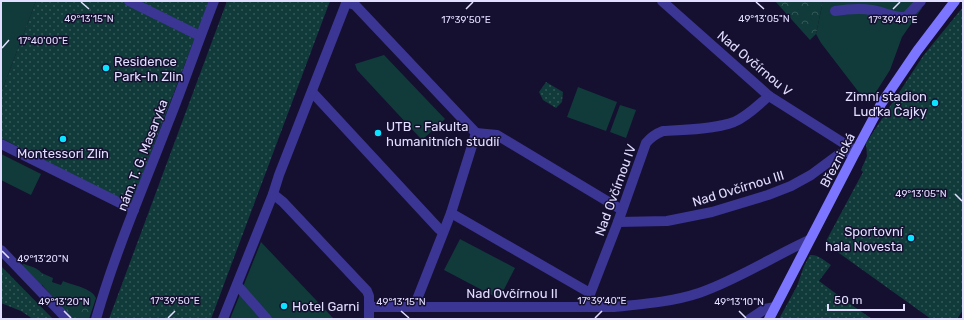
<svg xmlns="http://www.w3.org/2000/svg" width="964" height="320" font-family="Rubik,sans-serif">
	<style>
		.grass { fill: #113b3a }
		.forest { fill: url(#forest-crowns) }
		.park { fill: url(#park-dots) }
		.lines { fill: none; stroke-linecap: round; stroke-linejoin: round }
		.minor { stroke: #3b3593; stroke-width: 10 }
		.secondary { stroke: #7b75ff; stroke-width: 10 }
		.ticks { fill: none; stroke: #e2deff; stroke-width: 1.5 }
		.poi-dot { fill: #0ae2ff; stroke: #150f30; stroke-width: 1.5 }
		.labels { text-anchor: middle; stroke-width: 3; stroke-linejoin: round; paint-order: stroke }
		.poi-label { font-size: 13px; fill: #e2deff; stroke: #150f30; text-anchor: start }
		.street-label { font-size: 13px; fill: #e2deff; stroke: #150f30 }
		.ticks-label { font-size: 10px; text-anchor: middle; fill: #e2deff; stroke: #150f30; stroke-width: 3; stroke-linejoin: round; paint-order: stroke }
	</style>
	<defs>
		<pattern id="forest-crowns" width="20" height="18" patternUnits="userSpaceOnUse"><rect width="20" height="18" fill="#113b3a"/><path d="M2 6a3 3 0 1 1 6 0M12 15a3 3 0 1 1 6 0" fill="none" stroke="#335758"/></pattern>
		<pattern id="park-dots" width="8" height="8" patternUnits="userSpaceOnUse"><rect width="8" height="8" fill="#113b3a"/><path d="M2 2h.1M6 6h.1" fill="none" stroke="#335758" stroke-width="1.8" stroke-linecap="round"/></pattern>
	</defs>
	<rect width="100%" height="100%" fill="#150f30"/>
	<g class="grass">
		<path d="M1,1h35l-35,92z"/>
		<path d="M823,1h91l8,7 -20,29 -12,33 -21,33 -5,-4 -43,-56 -5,-9z"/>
		<path d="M384,55l61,64 -23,21 -65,-70 -2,-6z"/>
		<path d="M578,87l39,15 -11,29 -39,-14z"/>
		<path d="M620,105l16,5 -10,28 -16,-6z"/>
		<path d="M1,154l40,20 -10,21 -30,-15z"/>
		<path d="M460,239l55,29 -16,31 -55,-29z"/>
		<path d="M261,242l73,77h-104z"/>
		<path d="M26,266l27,12 -1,4 9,3 2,-4c9,4 29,7 33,17l-7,21h-18z"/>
	</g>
	<g class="forest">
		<path d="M775,1h48l-7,33 -6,6z"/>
		<path d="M24,264c11,4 19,5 21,18l-4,4 -20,-21z"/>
		<path d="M87,300l3,1v9l-1,9h-19l-4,-7 1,-4 13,-7z"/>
	</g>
	<g class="park">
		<path d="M36,1h173l-78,204 -130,-67v-45z"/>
		<path d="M227,1h103l-119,318h-102z"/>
		<path d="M963,7v303l-6,9h-26l-106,-76 38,-71 -2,-2 6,-14 -1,-13 57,-87z"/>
		<path d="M546,82l17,10 -1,10 -6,6 -13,-8 -4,-8z"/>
		<path d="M810,255c8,-1 15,6 21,10l-12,16 27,20 26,18h-93l18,-33 7,-20z"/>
		<path d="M1,266l52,53h-20l-12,-8 -20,-8z"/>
	</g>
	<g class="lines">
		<g class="minor">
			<path d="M129,1l71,35"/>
			<path d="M662,1l107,95 87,55"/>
			<path d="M346,2l9,3 121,128 -25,80 -37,94"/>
			<path d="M835,11c13,-2 24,-3 37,-1 12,2 23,8 34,7l15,-16"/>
			<path d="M312,92l127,137 4,3"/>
			<path d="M476,133l21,2 125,75"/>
			<path d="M1,144l133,66"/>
			<path d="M273,194l10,8 84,89 2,5v23"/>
			<path d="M451,213l139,80"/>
			<path d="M618,222l49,-1 45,-9 56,-17 23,-9 20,-11 27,-20 7,-3 11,-1"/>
			<path d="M1,250l66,69"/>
			<path d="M237,285l30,34"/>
			<path d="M369,307h245c28,-3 58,-5 85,-14 38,-13 73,-36 110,-53"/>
			<path d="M585,307l33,-85 28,-79c5,-6 9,-9 17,-12 20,-1 53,-2 71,-9 14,-6 24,-17 35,-26"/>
			<path d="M96,319c19,-67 47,-131 72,-196 16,-40 30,-81 46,-122"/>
			<path d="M223,319l50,-125 6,-19 68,-174"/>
			<path d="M750,319l15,-10 10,-2"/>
		</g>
		<path class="secondary" d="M769,319l87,-168 25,-47 36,-53 38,-50"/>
	</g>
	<path class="ticks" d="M81,2l8,7M756,2l8,7M466,9l7,-7M893,9l7,-7M2,48l7,-8M955,194l7,7M2,251l7,7M64,311l7,7M401,311l8,7M739,311l7,7M168,318l7,-7M595,318l7,-7"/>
	<g class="poi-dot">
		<circle cx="106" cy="68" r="4"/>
		<circle cx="935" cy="103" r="4"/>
		<circle cx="378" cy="133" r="4"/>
		<circle cx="63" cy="139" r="4"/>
		<circle cx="911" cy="238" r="4"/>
		<circle cx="284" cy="306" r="4"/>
	</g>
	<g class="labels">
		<g class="poi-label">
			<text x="114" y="66">Residence<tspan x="114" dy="15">Park-In Zlin</tspan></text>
			<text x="927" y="101" text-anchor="end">Zimní stadion<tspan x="927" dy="15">Luďka Čajky</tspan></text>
			<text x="386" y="131">UTB - Fakulta<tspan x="386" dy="15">humanitních studií</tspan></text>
			<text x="63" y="158" text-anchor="middle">Montessori Zlín</text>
			<text x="903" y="236" text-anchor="end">Sportovní<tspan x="903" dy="15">hala Novesta</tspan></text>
			<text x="292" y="311">Hotel Garni</text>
		</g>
		<g class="street-label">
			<text transform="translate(755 63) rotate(40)" y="5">Nad Ovčírnou V</text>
			<text transform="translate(142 155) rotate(-69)" y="5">nám. T. G. Masaryka</text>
			<text transform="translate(837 160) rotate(-62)" y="5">Březnická</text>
			<text transform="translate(738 188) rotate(-17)" y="5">Nad Ovčírnou III</text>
			<text transform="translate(615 190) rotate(-70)" y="5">Nad Ovčírnou IV</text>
			<text x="512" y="298">Nad Ovčírnou II</text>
		</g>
	</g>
	<g class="ticks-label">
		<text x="89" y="22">49°13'15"N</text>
		<text x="764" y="22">49°13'05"N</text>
		<text x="466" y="23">17°39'50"E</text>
		<text x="893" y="23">17°39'40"E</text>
		<text x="43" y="44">17°40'00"E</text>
		<text x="921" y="197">49°13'05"N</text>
		<text x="43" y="262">49°13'20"N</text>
		<text x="175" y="304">17°39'50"E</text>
		<text x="602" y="304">17°39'40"E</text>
		<text x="64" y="305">49°13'20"N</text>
		<text x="401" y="305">49°13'15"N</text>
		<text x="739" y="305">49°13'10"N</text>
	</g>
	<rect width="964" height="320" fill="none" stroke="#e2deff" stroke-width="4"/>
	<path d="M828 304v6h76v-6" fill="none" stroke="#e2deff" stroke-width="2"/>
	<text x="834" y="304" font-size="12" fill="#e2deff" stroke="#150f30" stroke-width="3" paint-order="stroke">50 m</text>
</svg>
